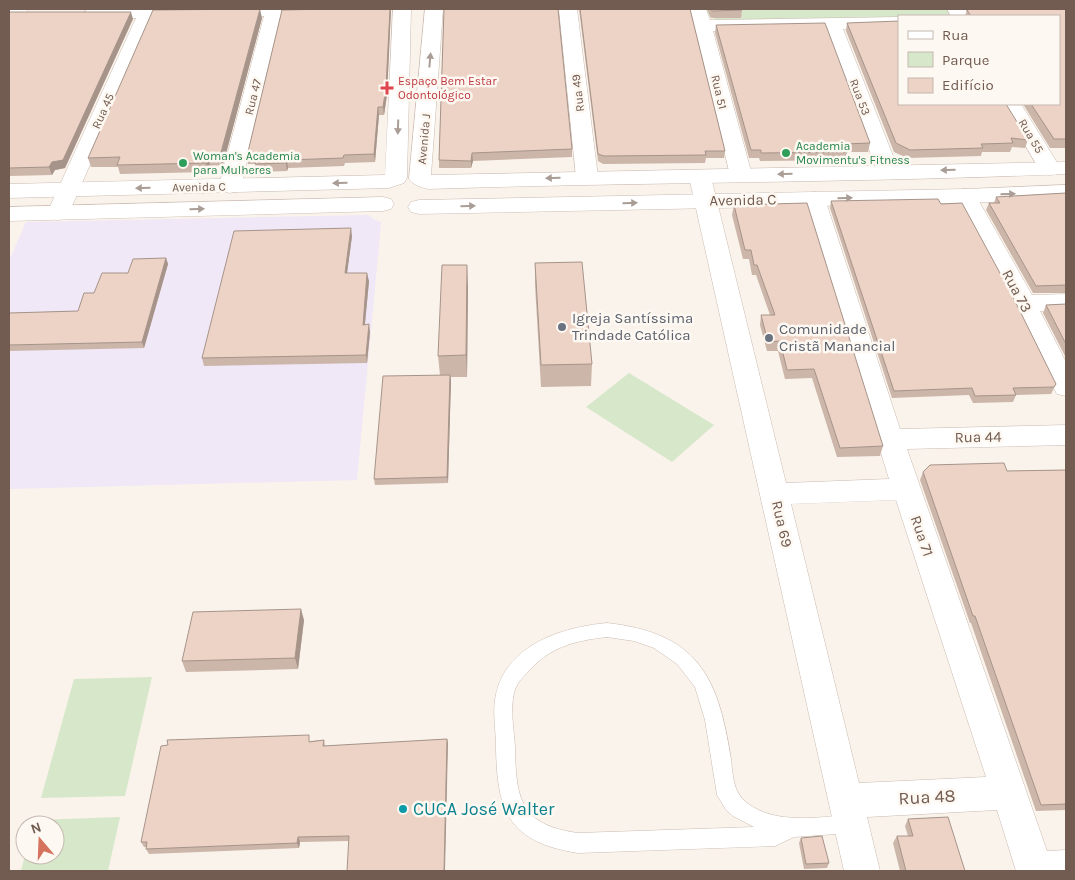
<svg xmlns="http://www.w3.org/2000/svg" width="1075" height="880" font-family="Karla,sans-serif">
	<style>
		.education { fill: #f0e7f7 }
		.green { fill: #d7e7ca }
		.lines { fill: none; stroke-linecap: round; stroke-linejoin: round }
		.service-casing { stroke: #cbbbb1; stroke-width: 1 }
		.minor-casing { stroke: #cbbbb1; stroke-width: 1 }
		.tertiary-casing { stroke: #cbbbb1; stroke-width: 1 }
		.service { fill: #fff; fill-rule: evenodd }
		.minor { fill: #fff; fill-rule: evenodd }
		.tertiary { fill: #fff; fill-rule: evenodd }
		.wall { fill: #ccb5a9 }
		.shaded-wall { fill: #a6948a }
		.building { fill: #edd3c5; stroke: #a6948a }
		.oneway { fill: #aa9d96 }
		.health-dot { fill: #e0444e; stroke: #fdf8f1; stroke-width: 2 }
		.leisure-dot { fill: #2e9e5b; stroke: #fdf8f1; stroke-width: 2 }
		.worship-dot { fill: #6b7280; stroke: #fdf8f1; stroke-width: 2 }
		.culture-dot { fill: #0f9aa8; stroke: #fdf8f1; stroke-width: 2 }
		.labels { text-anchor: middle; stroke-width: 5; stroke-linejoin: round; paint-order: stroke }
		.far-health-label { font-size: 12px; fill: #be3a42; stroke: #fdf8f1; text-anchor: start }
		.far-street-label { font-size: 12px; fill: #725b50; stroke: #fdf8f1 }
		.far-leisure-label { font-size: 12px; fill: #27864d; stroke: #fdf8f1; text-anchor: start }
		.street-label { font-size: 15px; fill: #725b50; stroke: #fdf8f1 }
		.worship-label { font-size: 15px; fill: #5b616d; stroke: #fdf8f1; text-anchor: start }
		.near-street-label { font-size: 18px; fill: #725b50; stroke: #fdf8f1 }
		.near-culture-label { font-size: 18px; fill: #0d838f; stroke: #fdf8f1; text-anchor: start }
	</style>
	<rect width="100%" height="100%" fill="#faf3eb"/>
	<path class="education" d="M369,215l4,4 8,3 -1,13 -23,245 -348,9v-228l17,-39z"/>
	<g class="green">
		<path d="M706,9h245l3,3 -10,4 -223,5 -13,-5z"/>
		<path d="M629,373l85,52 -42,37 -86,-55z"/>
		<path d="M152,677l-27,119 -84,2 33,-119z"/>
		<path d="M120,817l-12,54h-87l4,-16h30v-30h-21l1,-5z"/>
	</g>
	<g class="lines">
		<defs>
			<path id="service" d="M607,623c90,10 111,52 124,136 2,17 2,33 16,44 29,22 71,14 104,12l7,2 3,7 -3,7 -7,2 -57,4 -19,9 -197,7c-70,-11 -81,-42 -82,-106 0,-18 -4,-36 0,-53 11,-50 67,-67 111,-71zM607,637l27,4 20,7 23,16 18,23 10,33 12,75 9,15 7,6 21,11 -176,6c-58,-8 -62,-34 -63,-86 -1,-18 -5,-36 -1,-54 2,-8 6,-13 12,-19 23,-27 47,-33 81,-37z"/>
			<g id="minor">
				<path d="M10,9h18l-13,22 -6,1z"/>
				<path d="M87,9h264l-3,4 -6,1 -60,1 -41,171 -3,5 -8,2 -8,-2 -3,-5 45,-170 -110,1 -85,196 -3,5 -8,2 -8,-2 -3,-5 89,-195h-43l-6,-1 -3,-4z"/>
				<path d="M559,9h18l21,168 -3,5 -8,1 -8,-1 -3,-5z"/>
				<path d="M690,9h16l4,11 189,-3v10l-56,2 56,142 -3,5 -8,1 -8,-1 -3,-5 -52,-142 -112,2 39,144 -3,5 -8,1 -8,-1 -3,-5z"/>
				<path d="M947,9h18l4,7h-18z"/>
				<path d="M1001,104h20l40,65 -3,5 -8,1 -8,-1z"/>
				<path d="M700,171l8,1 3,5 75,306 103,-4 -86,-280 3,-5 8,-2 8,2 3,5 75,230 166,-4v20l-159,4 140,402 19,-1v21h-50l-19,-61 -130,7 13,54h-36l-155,-694 3,-5zM896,500l90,277 -127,6 -68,-279z"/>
				<path d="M965,189l8,2 3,5 56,99 34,-1v16l-26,1 26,51v34l-9,-2 -4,-7 -41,-84 -58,-107 3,-5z"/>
			</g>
			<g id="tertiary">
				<path d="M393,9h18l-4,169 -3,5 -15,5 -380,10v-14l376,-9z"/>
				<path d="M425,9h18l-12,166 635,-13v12c-212,9 -425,8 -638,15 -7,-2 -15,-4 -19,-10z"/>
				<path d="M1066,185v14l-101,4 -546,11 -8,-2 -3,-5 3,-5 8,-2 546,-11z"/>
				<path d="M383,197l8,2 3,5 -3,5 -8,2 -374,10v-14z"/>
			</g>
		</defs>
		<use href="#service" class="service-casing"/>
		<use href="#minor" class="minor-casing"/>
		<use href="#tertiary" class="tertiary-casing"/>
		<use href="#service" class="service"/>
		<use href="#minor" class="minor"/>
		<use href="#tertiary" class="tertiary"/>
	</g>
	<g class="wall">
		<path d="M391,9l-4,86 -3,20h-5l-4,47 -30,1 -1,3 -56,2 -1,3 -31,1 -1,-8h-7l-1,-8 35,-146z"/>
		<path d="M444,9l128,140v8l-99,4 -2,7h-32v-8z"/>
		<path d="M579,9h111l35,142 -1,7h-18l-1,5 -102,1 -5,-3z"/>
		<path d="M707,9h34l1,1 -1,8h-30z"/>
		<path d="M967,9h99v139h-16l-27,-44h36v-88h-94l2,-6z"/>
		<path d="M9,12l124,7 -68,149 -10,2 -3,5 -43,1z"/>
		<path d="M262,18l-39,147 -13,1 -2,6 -88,2 -2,-7h-27l-3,-9z"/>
		<path d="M847,23l181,117 -3,8 -13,-1 -2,5h-28l-1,4 -74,2 -13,-6 -48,-121z"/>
		<path d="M716,25l154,118 -2,9h-21l-1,8 -86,1 -1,-3h-10l-34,-125z"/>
		<path d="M1066,193v100h-33l-47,-83 3,-7h5l2,-6z"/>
		<path d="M831,201l110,3 115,180 -5,10 -35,1 -3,7 -40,1 -4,-8 -77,3 -62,-190z"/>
		<path d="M734,205l149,241 -3,10 -43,1 -25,-79 -27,1 -7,-28h-11l-7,-26 1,-10h9l-14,-40h-4l-3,-16h-6l-11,-44z"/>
		<path d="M352,236l-5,37 22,8 -4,44 5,7 -3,31 -163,3 -2,-8z"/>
		<path d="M166,258l2,6 -24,84 -135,3v-38l69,-2 16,-18 34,-20z"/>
		<path d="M535,263l57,101 -1,22 -50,1 -6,-102z"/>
		<path d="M468,286l-1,91h-16l-3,106 -73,2 -1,-6 66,-104 -2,-19z"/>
		<path d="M1066,304v54l-23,-45 3,-8z"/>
		<path d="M1066,470v340l-30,1 -65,-188h-1l-50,-143 3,-8z"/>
		<path d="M304,620l-6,49 -112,3 -4,-11z"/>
		<path d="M447,739l1,5 -99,97 -49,1 -1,6 -150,6 -3,-5 1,-2h-3l-3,-5 170,-101 13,-1 1,6z"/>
		<path d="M908,819l57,52h-65l-7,-28 4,-7h11l-3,-10z"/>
		<path d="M801,838l28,25 -2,5 -23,1 -5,-26z"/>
	</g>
	<g class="shaded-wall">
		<path d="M260,9l2,9 -39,147 -3,-9z"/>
		<path d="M390,9h1l-4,86 -3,20 -1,-8z"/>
		<path d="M131,12l2,7 -68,149 -10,2 -3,5 -3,-8z"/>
		<path d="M378,107l1,8 -4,47 -1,-8z"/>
		<path d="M472,153l1,8 -2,7v-7z"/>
		<path d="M208,156l2,10 -2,6 -2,-9z"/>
		<path d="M287,160l1,8 -1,3 -1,-8z"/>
		<path d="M351,228l1,8 -6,45 -1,-8z"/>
		<path d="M166,258l2,6 -24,84 -2,-6z"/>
		<path d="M467,265l1,21 -1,91 -1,-22z"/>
		<path d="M367,273l2,8 -5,51 -1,-7z"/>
		<path d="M369,324l1,8 -3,31 -1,-8z"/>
		<path d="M450,375l1,6 -3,102 -1,-6z"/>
		<path d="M301,609l3,11 -6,49 -3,-11z"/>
		<path d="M447,739l1,5 -3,127h-1z"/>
		<path d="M298,837l2,5 -1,6 -2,-5z"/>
	</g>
	<g class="building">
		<path d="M260,9l-40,147h-12l-2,7 -89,2 3,-8 -32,1 65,-148z"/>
		<path d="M333,9h57l-4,78 -3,20h-5l-4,47 -30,1 -1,3 -56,2 -1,3 -31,1 1,-8h-9l35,-146z"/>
		<path d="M444,9h114l14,140 -100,4 -1,8 -32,-1z"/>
		<path d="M580,9h110l35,142h-20l1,4 -102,1 -6,-2z"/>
		<path d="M711,9h30l1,1 -30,1z"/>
		<path d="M971,9h95v130h-12l-23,-35h28v-88h-88l-4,-6z"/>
		<path d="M9,12h122l-68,148 -11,2 -3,5 -40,1z"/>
		<path d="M899,21v83h107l22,36 -17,-2 2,5 -32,1 2,4 -73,2 -14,-7 -49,-120z"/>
		<path d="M825,23l45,120 -26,1 4,8 -87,1v-3h-10l-35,-125z"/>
		<path d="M1066,193v92l-30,1 -47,-83h11l-4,-6z"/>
		<path d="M938,199l3,5 21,-1 51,94 43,87 -2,3 -41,1 3,7 -41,1 -3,-8 -78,3 -63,-190z"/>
		<path d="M807,203l76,243 -43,2 -26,-79 -27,1 -7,-29 -12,1 -7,-27h14l-18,-50h-3l-3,-15h-6l-11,-45z"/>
		<path d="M351,228l-6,45h22l-4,52 6,-1 -3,31 -164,3 32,-127z"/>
		<path d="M166,258l-24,84 -133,3v-32l69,-2 6,-18h10l8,-20h26l5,-14z"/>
		<path d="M582,262l10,102 -51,1 -6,-102z"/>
		<path d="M442,265h25l-1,90 -28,1z"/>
		<path d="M1066,304v40l-20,-39z"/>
		<path d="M450,375l-3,102 -73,2 9,-103z"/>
		<path d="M1004,463l3,8 59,-1v334l-25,1 -66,-189h-2l-50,-144 7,-7z"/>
		<path d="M301,609l-6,49 -113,3 11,-49z"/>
		<path d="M309,735v7l15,-2 -1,6 124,-7 -3,132h-97l2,-35 -51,1 -1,6 -151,6 1,-7h-6l20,-96 7,-1 -1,-5z"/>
		<path d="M948,817l17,54h-59l-9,-35h16l-5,-17z"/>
		<path d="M822,836l7,27 -23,1 -5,-26z"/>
	</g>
	<defs><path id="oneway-solid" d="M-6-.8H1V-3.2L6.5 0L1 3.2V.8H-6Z" transform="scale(1.25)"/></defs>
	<g class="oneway">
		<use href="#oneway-solid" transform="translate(430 60) rotate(-85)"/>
		<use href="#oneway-solid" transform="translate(398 127) rotate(92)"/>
		<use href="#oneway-solid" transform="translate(948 170) rotate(179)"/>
		<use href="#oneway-solid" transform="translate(785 174) rotate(178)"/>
		<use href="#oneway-solid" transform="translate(553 178) rotate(178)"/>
		<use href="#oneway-solid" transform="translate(340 183) rotate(178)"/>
		<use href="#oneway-solid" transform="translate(143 188) rotate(179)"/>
		<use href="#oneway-solid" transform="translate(1008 194) rotate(-2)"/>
		<use href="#oneway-solid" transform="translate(845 198) rotate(-1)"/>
		<use href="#oneway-solid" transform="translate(630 203) rotate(-1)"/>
		<use href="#oneway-solid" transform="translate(468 206) rotate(-1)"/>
		<use href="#oneway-solid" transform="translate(197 209) rotate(-1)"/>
	</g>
	<path class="health-dot" d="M384.5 80.5h5v5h5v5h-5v5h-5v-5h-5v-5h5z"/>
	<g class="leisure-dot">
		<circle cx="786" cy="153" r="5"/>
		<circle cx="183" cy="163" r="5"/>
	</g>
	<g class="worship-dot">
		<circle cx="562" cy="327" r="5"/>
		<circle cx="769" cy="338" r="5"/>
	</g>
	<circle class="culture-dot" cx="403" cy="809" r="5"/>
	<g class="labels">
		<g class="far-health-label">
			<text x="398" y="85">Espaço Bem Estar<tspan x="398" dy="14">Odontológico</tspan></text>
		</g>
		<g class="far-street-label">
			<text transform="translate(719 92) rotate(77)" y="4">Rua 51</text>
			<text transform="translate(578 93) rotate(-97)" y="4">Rua 49</text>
			<text transform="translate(253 97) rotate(-76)" y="4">Rua 47</text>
			<text transform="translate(860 97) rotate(69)" y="4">Rua 53</text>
			<text transform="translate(103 111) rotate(-66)" y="4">Rua 45</text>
			<text transform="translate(1031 136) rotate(59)" y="4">Rua 55</text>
			<text transform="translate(424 139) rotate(-85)" y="4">Avenida J</text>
			<text transform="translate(199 187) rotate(-1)" y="4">Avenida C</text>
		</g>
		<g class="far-leisure-label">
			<text x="796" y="150">Academia<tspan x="796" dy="14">Movimentu's Fitness</tspan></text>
			<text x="193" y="160">Woman's Academia<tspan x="193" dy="14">para Mulheres</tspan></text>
		</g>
		<g class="street-label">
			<text transform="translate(743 200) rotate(-1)" y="5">Avenida C</text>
			<text transform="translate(1017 291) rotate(62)" y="5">Rua 73</text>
			<text transform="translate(978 437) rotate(-1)" y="5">Rua 44</text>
			<text transform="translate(782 524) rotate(77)" y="5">Rua 69</text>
			<text transform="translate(922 536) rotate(71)" y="5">Rua 71</text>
		</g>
		<g class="worship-label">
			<text x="572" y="323">Igreja Santíssima<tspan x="572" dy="17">Trindade Católica</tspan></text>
			<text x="779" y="334">Comunidade<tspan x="779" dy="17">Cristã Manancial</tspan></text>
		</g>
		<g class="near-street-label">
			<text transform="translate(927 797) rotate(-3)" y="6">Rua 48</text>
		</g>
		<g class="near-culture-label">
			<text x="413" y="815">CUCA José Walter</text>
		</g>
	</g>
	<rect width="1075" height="880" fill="none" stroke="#725b50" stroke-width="20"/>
	<rect x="898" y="15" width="162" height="90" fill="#fdf8f1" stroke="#c5b9b1"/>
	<rect x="908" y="31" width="25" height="8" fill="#ffffff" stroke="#c5b9b1"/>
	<text x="942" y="40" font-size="15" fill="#725b50">Rua</text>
	<rect x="908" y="52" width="25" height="15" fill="#d7e7ca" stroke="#c5b9b1"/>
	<text x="942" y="65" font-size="15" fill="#725b50">Parque</text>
	<rect x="908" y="78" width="25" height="15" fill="#edd3c5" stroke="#c5b9b1"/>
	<text x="942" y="90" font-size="15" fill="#725b50">Edifício</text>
	<g transform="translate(40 840) rotate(341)"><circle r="24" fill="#fdf8f1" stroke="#c5b9b1"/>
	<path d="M0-4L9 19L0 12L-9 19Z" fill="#d5735f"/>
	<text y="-8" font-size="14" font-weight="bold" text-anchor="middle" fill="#725b50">N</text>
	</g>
</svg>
